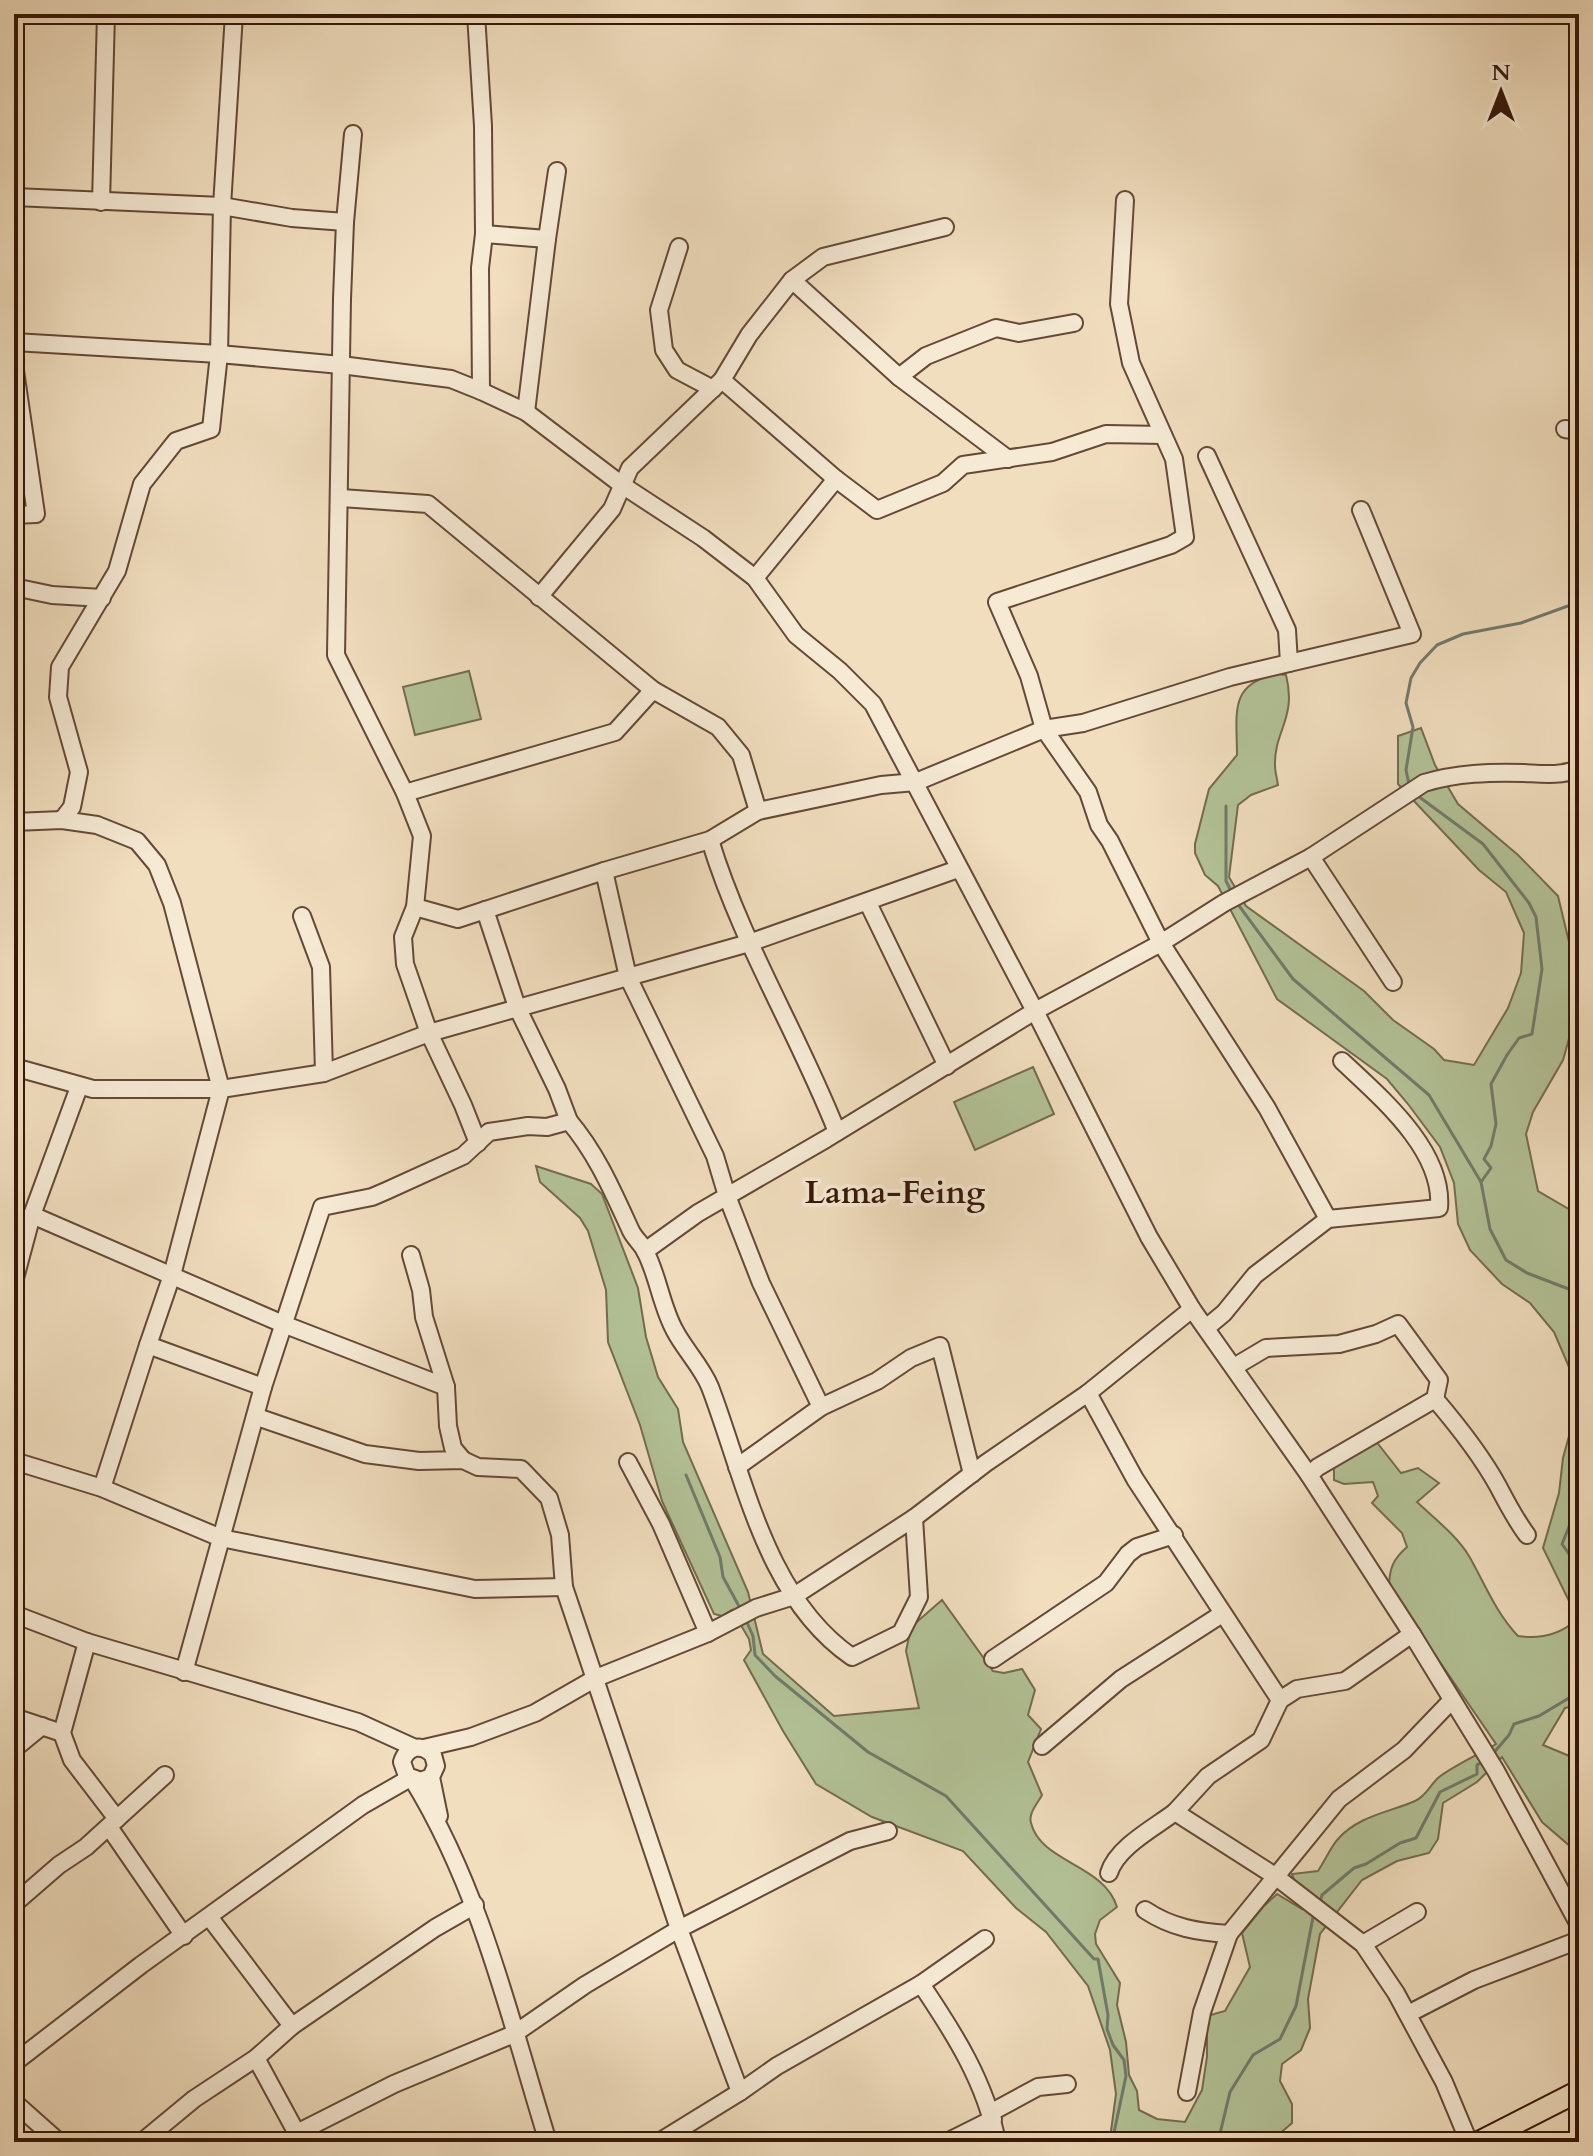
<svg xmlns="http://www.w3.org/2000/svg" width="1593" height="2156" font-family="Cardo,serif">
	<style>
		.green { fill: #b3c297; stroke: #746c50; stroke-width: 2 }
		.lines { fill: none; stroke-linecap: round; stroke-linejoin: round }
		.stream { stroke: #727a6c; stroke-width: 3 }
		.minor-casing { stroke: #644936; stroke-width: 20 }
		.major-casing { stroke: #351708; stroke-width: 24 }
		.minor { stroke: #f6ead5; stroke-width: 16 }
		.major { stroke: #f1debf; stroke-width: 20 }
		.labels { text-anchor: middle; stroke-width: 7; stroke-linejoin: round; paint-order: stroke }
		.quarter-label { font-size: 32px; font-weight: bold; fill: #351708; stroke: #f6ead5 }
	</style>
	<rect width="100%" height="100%" fill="#f1debf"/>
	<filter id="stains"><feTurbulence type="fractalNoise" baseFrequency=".0025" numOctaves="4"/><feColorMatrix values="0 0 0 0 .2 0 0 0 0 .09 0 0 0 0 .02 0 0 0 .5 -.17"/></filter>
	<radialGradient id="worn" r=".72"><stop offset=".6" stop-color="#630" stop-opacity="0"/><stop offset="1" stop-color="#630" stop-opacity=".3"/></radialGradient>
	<g class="green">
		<path d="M469,671l12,48 -66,16 -12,-48z"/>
		<path d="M1278,674l8,1c11,43 -12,56 -11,90 0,7 2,13 3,20l-27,10 -13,10 -9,72 17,29 118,85 29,29 41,29 10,11 30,5 34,-57 13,-35 3,-40 -18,-41 -27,-22 -81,-86v-48l23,-8 14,37 23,39 60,51 40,41 11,46 7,72 -13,46 -30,52 -7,22 12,57 41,24v490l-14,3 -22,37 36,15v78l-8,9 -29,-25 -40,-65 -25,25 -34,21 -5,36 -9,14 -32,8 -35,19 -42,54 -12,65 2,29 -9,22 -19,14 -2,17 12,23v19l-22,19h-163l4,-11 5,-37 -6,-44 -22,-64 -42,-54 -30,-24 -53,-57 -91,-34 -56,-33 -33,-53 -39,-71 7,-10 -2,-11 -17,-29 -10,6 -8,-2 -52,-113 -22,-76 -32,-83 -2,-52 -18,-59 -8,-13 -40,-36 -4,-16 55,18 11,10 36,94 8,49 12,40 20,32 5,33 65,150 15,62 71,62 85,-8 -13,-57 5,-24 31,-27 51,71 11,2 18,-4 13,21 -7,25 13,14 -13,33 14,33c-4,8 -14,18 -11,28 10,40 73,41 86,84l-17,13 -5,14 1,10 24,39 -3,22 9,37 3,33 8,16 2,19 18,9 28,3 17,-32 5,-33v-41l18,-5 25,-44 -8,-34 21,-26 14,-13 25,15 6,-13 -13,-13 -3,-9 26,-3c7,-10 12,-23 20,-32 20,-23 52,-27 77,-38 11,-5 14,-14 22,-22 10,-10 45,-26 59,-35l-107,-156c0,-19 4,-29 18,-41l-5,-14 -30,-30 6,-7 -5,-14 -29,2 -10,-4v-15l41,-25 26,33 17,-5 21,15 -22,19c17,16 40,34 52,54 16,28 27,57 49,80 22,3 41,-1 57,-15l-3,-14 -29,-59 16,-55 4,-35 11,-40 -2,-44 -18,-42 -24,-29 -28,-19 -32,-34 -12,-26 -4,-41 -14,-36 -32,-43 -21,-25 -110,-80 -59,-113 -13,-11 -10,-22v-9l14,-55 28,-34c0,-41 -9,-72 41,-81z"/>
		<path d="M1033,1067l21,47 -79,36 -21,-48z"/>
	</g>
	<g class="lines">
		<g class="stream">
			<path d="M1409,784l-3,-14 7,-43 -7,-24 5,-25 9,-15 17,-18 26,-11 58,-11 58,-21"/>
			<path d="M1418,796l65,48 46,59 7,14 6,52 -10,65 -13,4 -12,17 -16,29 5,40 -5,22 -7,13 7,9 -10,14"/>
			<path d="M1226,806v75l6,12"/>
			<path d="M1237,903l56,76 136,116 52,87 9,47 16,31 21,13 52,20"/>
			<path d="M686,1475l34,82 3,20 17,31"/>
			<path d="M1579,1502l-17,42 17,24"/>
			<path d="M745,1618l8,18 2,19 20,21 93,76 78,44 148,163h4l10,56 -1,14 6,16 11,15 2,16 -14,66"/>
			<path d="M1491,1756l18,-21 5,-11 25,-8 40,-24"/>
			<path d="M1320,1903l2,-8 32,-27 12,-4 34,-21 16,-5 24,-46 37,-18v-9l5,-3"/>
			<path d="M1218,2142l12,-50 23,-37 27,-16 16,-33 18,-94"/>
		</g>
		<defs>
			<g id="minor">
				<path d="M476,14l7,112 1,108 -4,34 1,123"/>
				<path d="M353,134l-8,88 -3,77 -6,356 69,138 17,43 -7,71 -12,30 2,27 24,69 34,72 15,38"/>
				<path d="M14,197l208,9 70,12 53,4"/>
				<path d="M1125,200l-6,104 12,59 43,96 11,78 -14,8 -174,57 32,74 15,53 44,63 11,33 11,16 51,102 106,165 61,111"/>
				<path d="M101,202l5,-188"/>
				<path d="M484,234l63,5 10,-68"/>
				<path d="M679,247l-20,63 5,40 13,20 36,19"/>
				<path d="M792,280l107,97 109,82"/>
				<path d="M14,342l205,12 122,11 110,14 30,12 45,21 96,73 81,53 52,40 41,57 44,36 33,33 162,307 114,226 43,72 117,166 103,159 84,137 83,154"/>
				<path d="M14,364l22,150 -22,1"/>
				<path d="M899,377l27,-21 70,-28 23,5 55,-10"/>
				<path d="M722,380l114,99 41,31 66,-27 20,-18 89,-13 54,-18 57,1"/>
				<path d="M526,412l21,-173"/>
				<path d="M1565,429l14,2"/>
				<path d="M1207,456l80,174 2,33"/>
				<path d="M341,498l87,6 225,186 65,37 23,28 17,56"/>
				<path d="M755,578l81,-99"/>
				<path d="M14,587l38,8 50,3"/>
				<path d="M539,597l73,-88 18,-41 92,-88 27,-45 43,-55 31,-23 122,-30"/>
				<path d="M405,793l210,-61 38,-42"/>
				<path d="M62,820l10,-13 7,-35 -21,-75 2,-30 57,-96 25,-87 34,-43 35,-12 8,-75 3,-148 12,-192"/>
				<path d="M14,822l48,-2 35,5 40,16 20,24 15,38 49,186 -49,186 -24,70 115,42"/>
				<path d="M710,840c31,102 88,193 127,292"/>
				<path d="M1311,857l82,125"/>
				<path d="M604,871l24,106 87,179 12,40 34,87 60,124"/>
				<path d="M868,903l79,163"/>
				<path d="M415,907l43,12 146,-48 106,-31 48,-29 123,-26 35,-3 128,-53 39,-6 147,-46 182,-43 -51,-124"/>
				<path d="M485,910l32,97 40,82 12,32"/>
				<path d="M302,916l19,51 3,106"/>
				<path d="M14,1067l79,22h128l103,-16 105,-40 320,-90 209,-74"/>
				<path d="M32,1215l251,109 163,63"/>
				<path d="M645,1251l53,-38 128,-74 209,-128 126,-68 63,-40 87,-46 113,-74c33,-10 66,-11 100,-10 20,1 36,3 55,-4"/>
				<path d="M411,1255l10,35 3,27 22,70 2,39 5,22 10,12"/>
				<path d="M14,1282l18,-67 47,-128"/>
				<path d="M1206,1328l18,-15 31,-38 73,-56 111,-11c5,-58 -59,-111 -97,-147"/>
				<path d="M1234,1367l32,-19 73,-4 37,-10 22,-10 41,56 -4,19 -117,68 -9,8"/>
				<path d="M1088,1393l47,86 145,221 -19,40 -53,36 -33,36 100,64 88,68 33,49 48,89 25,60"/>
				<path d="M1435,1399c23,27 46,56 63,87 9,17 17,33 29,49"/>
				<path d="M257,1417l108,37 54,7 44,-1 15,7 43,2 28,29 11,37 4,52 115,342 -94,56 -71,49 -120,50 -97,49"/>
				<path d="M14,1461l88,27 119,50 254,51 89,-2"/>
				<path d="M628,1462l33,62 47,109"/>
				<path d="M737,1467l84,-60 56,-26 34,-23 29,-12 32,128"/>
				<path d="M102,1488l46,-143"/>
				<path d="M14,1614l73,28 271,80 55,25"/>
				<path d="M87,1642l-25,91 10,27 45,59"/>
				<path d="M993,1659l113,-76 22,-29 9,-7 37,-12"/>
				<path d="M184,1672l79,-285 59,-180 50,-10 14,-6 77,-35 26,-24 39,-6 19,1 22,-6c28,33 44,71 62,110 4,8 11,13 14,20 13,24 16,55 30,80 10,19 27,36 35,56 35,92 56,211 142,270l49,-24 18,-36 -5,-79"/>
				<path d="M1280,1700l17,-11 48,-8 67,-47"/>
				<path d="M14,1717l48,16"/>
				<path d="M1042,1746l79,-67 101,-65"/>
				<path d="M424,1748l47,-11 64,-24 61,-35 112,-45 48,-25 38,-12 120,-78 72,-55 102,-70 104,-84"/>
				<path d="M14,1749l28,-23"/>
				<path d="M431,1777l-10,4 -14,-5 -5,-14c5,-16 20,-19 31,-7l3,11 -5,11 8,39"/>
				<path d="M413,1780c68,111 97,239 135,362"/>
				<path d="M109,1827l75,109"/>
				<path d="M1109,1873c8,-26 45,-45 66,-61"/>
				<path d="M14,1904l45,-39 27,-18 79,-72"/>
				<path d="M1145,1910c27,18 53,22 84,24l110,-135 65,-49 47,-49"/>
				<path d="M210,1918l82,108"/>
				<path d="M1363,1944l54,-32"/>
				<path d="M921,1984c33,49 65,99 76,158"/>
				<path d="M1408,2014l66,-34 105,-40"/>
				<path d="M256,2058l45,83"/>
				<path d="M14,2063l127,-98 222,-160 47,-27"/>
				<path d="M740,2092l-61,-163 171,-88 38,-10"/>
				<path d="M1187,2092l15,-80 27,-78"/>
				<path d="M14,2102l45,40"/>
				<path d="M990,2113l48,-26 29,-3"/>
				<path d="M142,2142l52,-43 62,-41 36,-32 143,-98 40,-23"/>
				<path d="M659,2142l81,-50 37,-26 144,-82 64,-45"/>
				<path d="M947,2142l46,-23"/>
			</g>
			<path id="major" d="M1479,2142l100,-51"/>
		</defs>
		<use href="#minor" class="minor-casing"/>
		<use href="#major" class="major-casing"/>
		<use href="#minor" class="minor"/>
		<use href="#major" class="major"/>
	</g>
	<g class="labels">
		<g class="quarter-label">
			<text x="895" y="1203">Lama-Feing</text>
		</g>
	</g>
	<rect width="1593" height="2156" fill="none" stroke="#f1debf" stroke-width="48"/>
	<rect x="16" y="16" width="1561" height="2124" fill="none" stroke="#351708" stroke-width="4"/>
	<rect x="24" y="24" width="1545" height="2108" fill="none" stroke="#351708" stroke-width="2"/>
	<g transform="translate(1501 92)" stroke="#f6ead5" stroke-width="6" paint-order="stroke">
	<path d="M0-6L14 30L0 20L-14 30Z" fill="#351708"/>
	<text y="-12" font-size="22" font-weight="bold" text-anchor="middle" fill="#351708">N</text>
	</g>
	<rect width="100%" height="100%" filter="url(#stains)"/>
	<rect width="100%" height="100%" fill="url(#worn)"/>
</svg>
